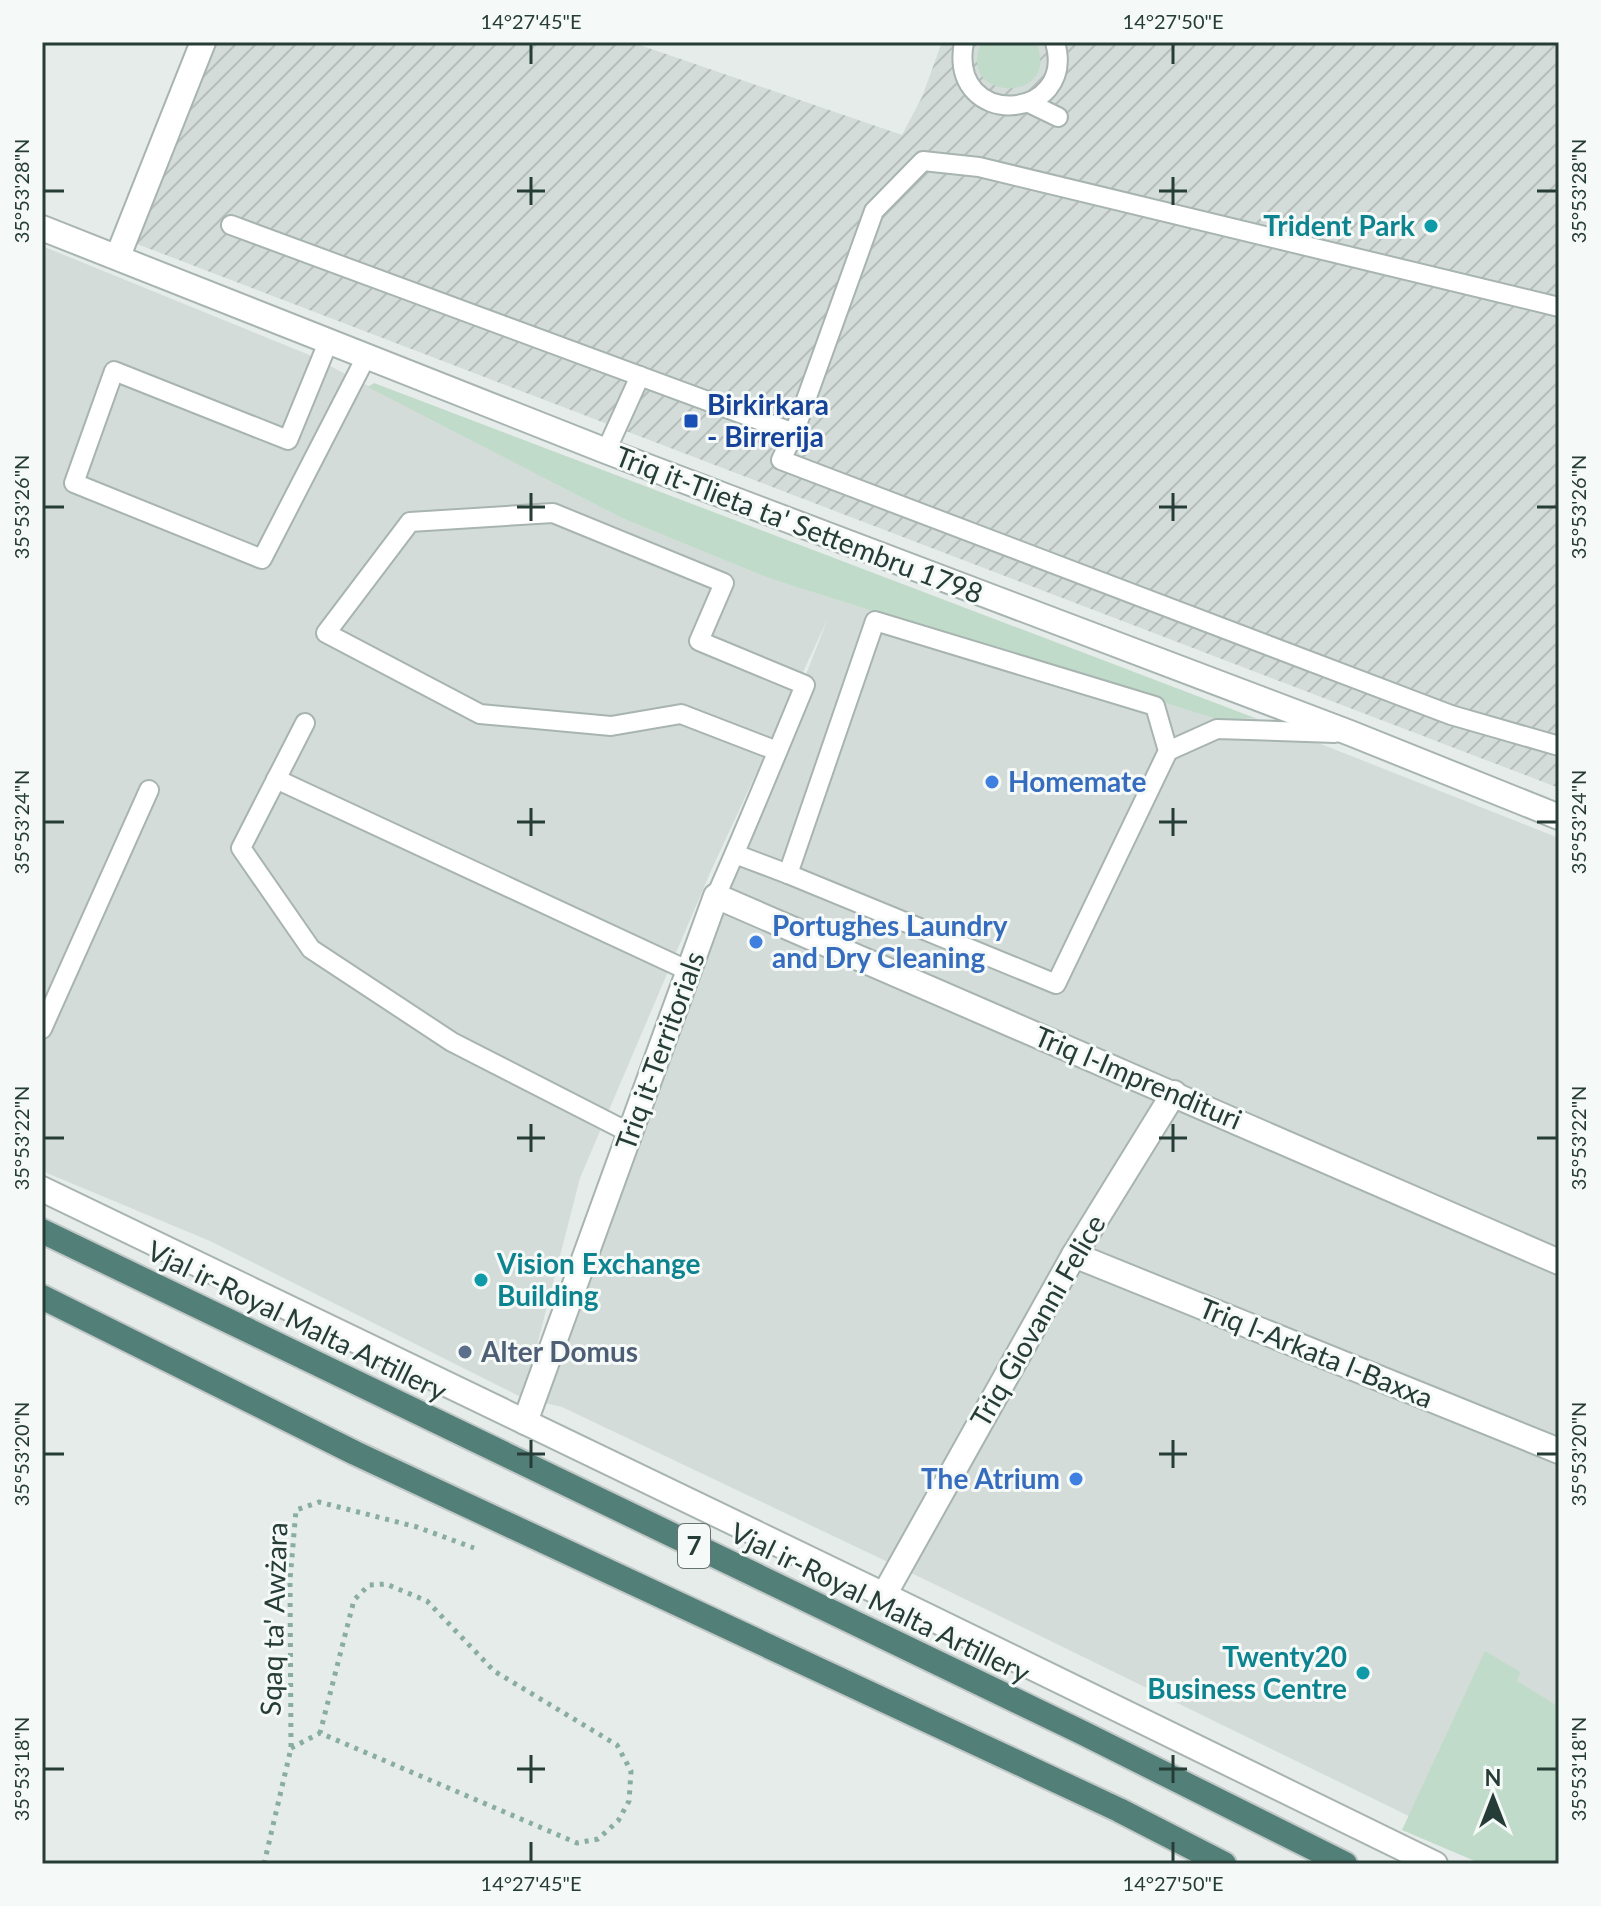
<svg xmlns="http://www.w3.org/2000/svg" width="1601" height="1906" font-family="Lato,sans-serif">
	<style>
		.built { fill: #d3dcd8; fill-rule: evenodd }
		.industrial { fill: url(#industrial-furrows) }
		.grass { fill: #c0dbc9 }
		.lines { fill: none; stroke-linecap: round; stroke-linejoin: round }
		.service-casing { stroke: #a8b4b0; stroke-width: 22 }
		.minor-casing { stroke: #a8b4b0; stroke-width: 28 }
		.tertiary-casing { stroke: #a8b4b0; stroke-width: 28 }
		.trunk-casing { stroke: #c2c8c7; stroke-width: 28 }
		.path { stroke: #89aca3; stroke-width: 5; stroke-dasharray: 4 6; stroke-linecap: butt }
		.service { stroke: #fff; stroke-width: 18 }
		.minor { stroke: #fff; stroke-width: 24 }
		.tertiary { stroke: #fff; stroke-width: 24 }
		.trunk { stroke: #528078; stroke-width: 24 }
		.ticks { fill: none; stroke: #263c37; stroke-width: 3 }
		.culture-dot { fill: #0f9aa8; stroke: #f5f9f7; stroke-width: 3 }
		.transit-dot { fill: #1a4fb4; stroke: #f5f9f7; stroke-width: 3 }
		.shop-dot { fill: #3f7fe0; stroke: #f5f9f7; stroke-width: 3 }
		.service-dot { fill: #5c6f8a; stroke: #f5f9f7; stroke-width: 3 }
		.labels { text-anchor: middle; stroke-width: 6; stroke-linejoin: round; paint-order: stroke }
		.shield { fill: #f5f9f7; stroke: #647571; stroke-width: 2 }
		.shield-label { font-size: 26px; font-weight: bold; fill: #263c37 }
		.culture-label { font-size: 28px; font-weight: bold; fill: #0d838f; stroke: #f5f9f7; text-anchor: end }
		.transit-label { font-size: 28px; font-weight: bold; fill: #164399; stroke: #f5f9f7; text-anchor: start }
		.street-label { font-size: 28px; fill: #263c37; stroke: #f5f9f7 }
		.shop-label { font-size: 28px; font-weight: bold; fill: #366cbe; stroke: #f5f9f7; text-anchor: start }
		.service-label { font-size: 28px; font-weight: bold; fill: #4e5e75; stroke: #f5f9f7; text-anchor: start }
		.neatline { fill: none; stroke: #263c37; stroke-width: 3 }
		.ticks-label { font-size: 20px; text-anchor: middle; fill: #263c37 }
	</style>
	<defs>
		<pattern id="industrial-furrows" width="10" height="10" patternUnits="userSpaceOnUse" patternTransform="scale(2)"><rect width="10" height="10" fill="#d3dcd8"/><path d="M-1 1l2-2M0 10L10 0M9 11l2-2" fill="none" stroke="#b5beba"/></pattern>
	</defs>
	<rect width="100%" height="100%" fill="#e5ece9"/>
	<path class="built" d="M42,246l265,108 317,165 147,60 448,141 36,-2 304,120v1026h-52l-577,-282 -368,-175 -39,-9 -313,-157 -168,-70zM828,618l-301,771 -1,-1 54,-210 130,-305z"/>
	<path class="industrial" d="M211,42h420l271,93 20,-38 20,-55h617v746l-1435,-549z"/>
	<g class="grass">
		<path d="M982,42h54c27,64 -83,59 -54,0z"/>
		<path d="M374,383l881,335 -36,2 -448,-141 -147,-60 -256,-132z"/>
		<path d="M1485,1651l35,21 -3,9 42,26v157h-77l-80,-34z"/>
	</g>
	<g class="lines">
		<defs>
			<g id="service">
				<path d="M964,42c-17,89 114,80 91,0"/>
				<path d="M1029,103l29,14"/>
				<path d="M231,225l563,208 80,-222 49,-50 56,6 580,140"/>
				<path d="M329,340l-41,100 -174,-69 -40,112 188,76 104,-202"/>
				<path d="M794,433l-13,27 670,255 108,31"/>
				<path d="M606,451l34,-75"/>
				<path d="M875,621l280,85 13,45 -112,233 -268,-110z"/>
				<path d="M305,723l-64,125 70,101 141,93 178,91"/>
				<path d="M1168,751l49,-22 118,4"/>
				<path d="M276,779l413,192"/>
				<path d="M735,854l53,20"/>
				<path d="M716,896c31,-70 60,-141 89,-211l-106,-44 25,-58 -171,-70 -143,9 -84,111 154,81 131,12 70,-12 96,37"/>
				<path d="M42,1029l107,-239"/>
			</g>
			<g id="minor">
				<path d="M118,256l85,-214"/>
				<path d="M42,1189l842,406 551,269"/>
				<path d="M1074,1255l485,196"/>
				<path d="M525,1422l191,-526 843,366"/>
				<path d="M884,1595l190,-340 100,-162"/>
			</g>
			<path id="tertiary" d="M42,228l564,223 744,282 209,84"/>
			<g id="trunk">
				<path d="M42,1231l1041,502 262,131"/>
				<path d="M42,1297l313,156 764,357 105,54"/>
			</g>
		</defs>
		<use href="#service" class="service-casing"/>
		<use href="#minor" class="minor-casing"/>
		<use href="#tertiary" class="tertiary-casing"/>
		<use href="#trunk" class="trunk-casing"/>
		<g class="path">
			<path d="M291,1748l29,-15 257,110 21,-4 20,-18 11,-20 2,-30 -14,-26 -123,-74 -67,-70 -41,-17 -17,1 -15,15 -34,133"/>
			<path d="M264,1864l27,-116 -1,-168 6,-70 23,-8 98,25 57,21"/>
		</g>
		<use href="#service" class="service"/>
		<use href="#minor" class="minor"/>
		<use href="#tertiary" class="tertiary"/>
		<use href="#trunk" class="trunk"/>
	</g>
	<path class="ticks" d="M531,44v20M1173,44v20M531,177v28M1173,177v28M44,191h20M517,191h28M1159,191h28M1537,191h20M531,493v28M1173,493v28M44,507h20M517,507h28M1159,507h28M1537,507h20M531,808v28M1173,808v28M44,822h20M517,822h28M1159,822h28M1537,822h20M531,1124v28M1173,1124v28M44,1138h20M517,1138h28M1159,1138h28M1537,1138h20M531,1440v28M1173,1440v28M44,1454h20M517,1454h28M1159,1454h28M1537,1454h20M531,1755v28M1173,1755v28M44,1769h20M517,1769h28M1159,1769h28M1537,1769h20M531,1842v20M1173,1842v20"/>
	<g class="culture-dot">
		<circle cx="1431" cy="226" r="8"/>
		<circle cx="481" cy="1280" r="8"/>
		<circle cx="1363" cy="1673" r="8"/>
	</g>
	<rect class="transit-dot" x="683" y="413" width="16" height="16" rx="4"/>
	<g class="shop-dot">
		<circle cx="992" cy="782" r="8"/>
		<circle cx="756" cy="942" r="8"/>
		<circle cx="1076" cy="1479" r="8"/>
	</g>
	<circle class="service-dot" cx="465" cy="1352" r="8"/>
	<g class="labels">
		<rect class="shield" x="678" y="1524" width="32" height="44" rx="6"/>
		<g class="shield-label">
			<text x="694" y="1555">7</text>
		</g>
		<g class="culture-label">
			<text x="1415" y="236">Trident Park</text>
			<text x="497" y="1274" text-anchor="start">Vision Exchange<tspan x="497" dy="32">Building</tspan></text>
			<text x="1347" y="1667">Twenty20<tspan x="1347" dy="32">Business Centre</tspan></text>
		</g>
		<g class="transit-label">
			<text x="707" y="415">Birkirkara<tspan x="707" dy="32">- Birrerija</tspan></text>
		</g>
		<g class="street-label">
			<text transform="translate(799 525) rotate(21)" y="10">Triq it-Tlieta ta' Settembru 1798</text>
			<text transform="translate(660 1051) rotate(-70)" y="10">Triq it-Territorials</text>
			<text transform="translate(1138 1078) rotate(23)" y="10">Triq l-Imprendituri</text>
			<text transform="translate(297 1321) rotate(26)" y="10">Vjal ir-Royal Malta Artillery</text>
			<text transform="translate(1038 1321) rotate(-60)" y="10">Triq Giovanni Felice</text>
			<text transform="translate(1316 1353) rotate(22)" y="10">Triq l-Arkata l-Baxxa</text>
			<text transform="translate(880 1603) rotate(26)" y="10">Vjal ir-Royal Malta Artillery</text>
			<text transform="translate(274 1619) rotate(-88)" y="10">Sqaq ta' Awżara</text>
		</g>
		<g class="shop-label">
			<text x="1008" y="792">Homemate</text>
			<text x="772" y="936">Portughes Laundry<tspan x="772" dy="32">and Dry Cleaning</tspan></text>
			<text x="1060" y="1489" text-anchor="end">The Atrium</text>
		</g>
		<g class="service-label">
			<text x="481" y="1362">Alter Domus</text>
		</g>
	</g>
	<rect width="1601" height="1906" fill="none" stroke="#f5f9f7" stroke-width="88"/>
	<g transform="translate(1493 1798)" stroke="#f5f9f7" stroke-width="6" paint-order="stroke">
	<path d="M0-6L14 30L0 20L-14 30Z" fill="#263c37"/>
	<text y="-12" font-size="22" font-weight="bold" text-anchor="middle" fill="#263c37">N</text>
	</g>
	<rect x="44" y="44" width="1513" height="1818" class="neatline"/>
	<g class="ticks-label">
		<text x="531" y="29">14°27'45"E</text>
		<text x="1173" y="29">14°27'50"E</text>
		<text transform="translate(22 191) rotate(-90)" y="7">35°53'28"N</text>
		<text transform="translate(1579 191) rotate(-90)" y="7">35°53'28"N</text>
		<text transform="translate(22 507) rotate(-90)" y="7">35°53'26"N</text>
		<text transform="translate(1579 507) rotate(-90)" y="7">35°53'26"N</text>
		<text transform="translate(22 822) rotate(-90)" y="7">35°53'24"N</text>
		<text transform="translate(1579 822) rotate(-90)" y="7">35°53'24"N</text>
		<text transform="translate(22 1138) rotate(-90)" y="7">35°53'22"N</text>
		<text transform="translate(1579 1138) rotate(-90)" y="7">35°53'22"N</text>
		<text transform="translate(22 1454) rotate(-90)" y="7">35°53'20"N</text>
		<text transform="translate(1579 1454) rotate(-90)" y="7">35°53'20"N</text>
		<text transform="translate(22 1769) rotate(-90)" y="7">35°53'18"N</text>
		<text transform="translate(1579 1769) rotate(-90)" y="7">35°53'18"N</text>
		<text x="531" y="1891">14°27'45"E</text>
		<text x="1173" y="1891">14°27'50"E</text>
	</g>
</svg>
